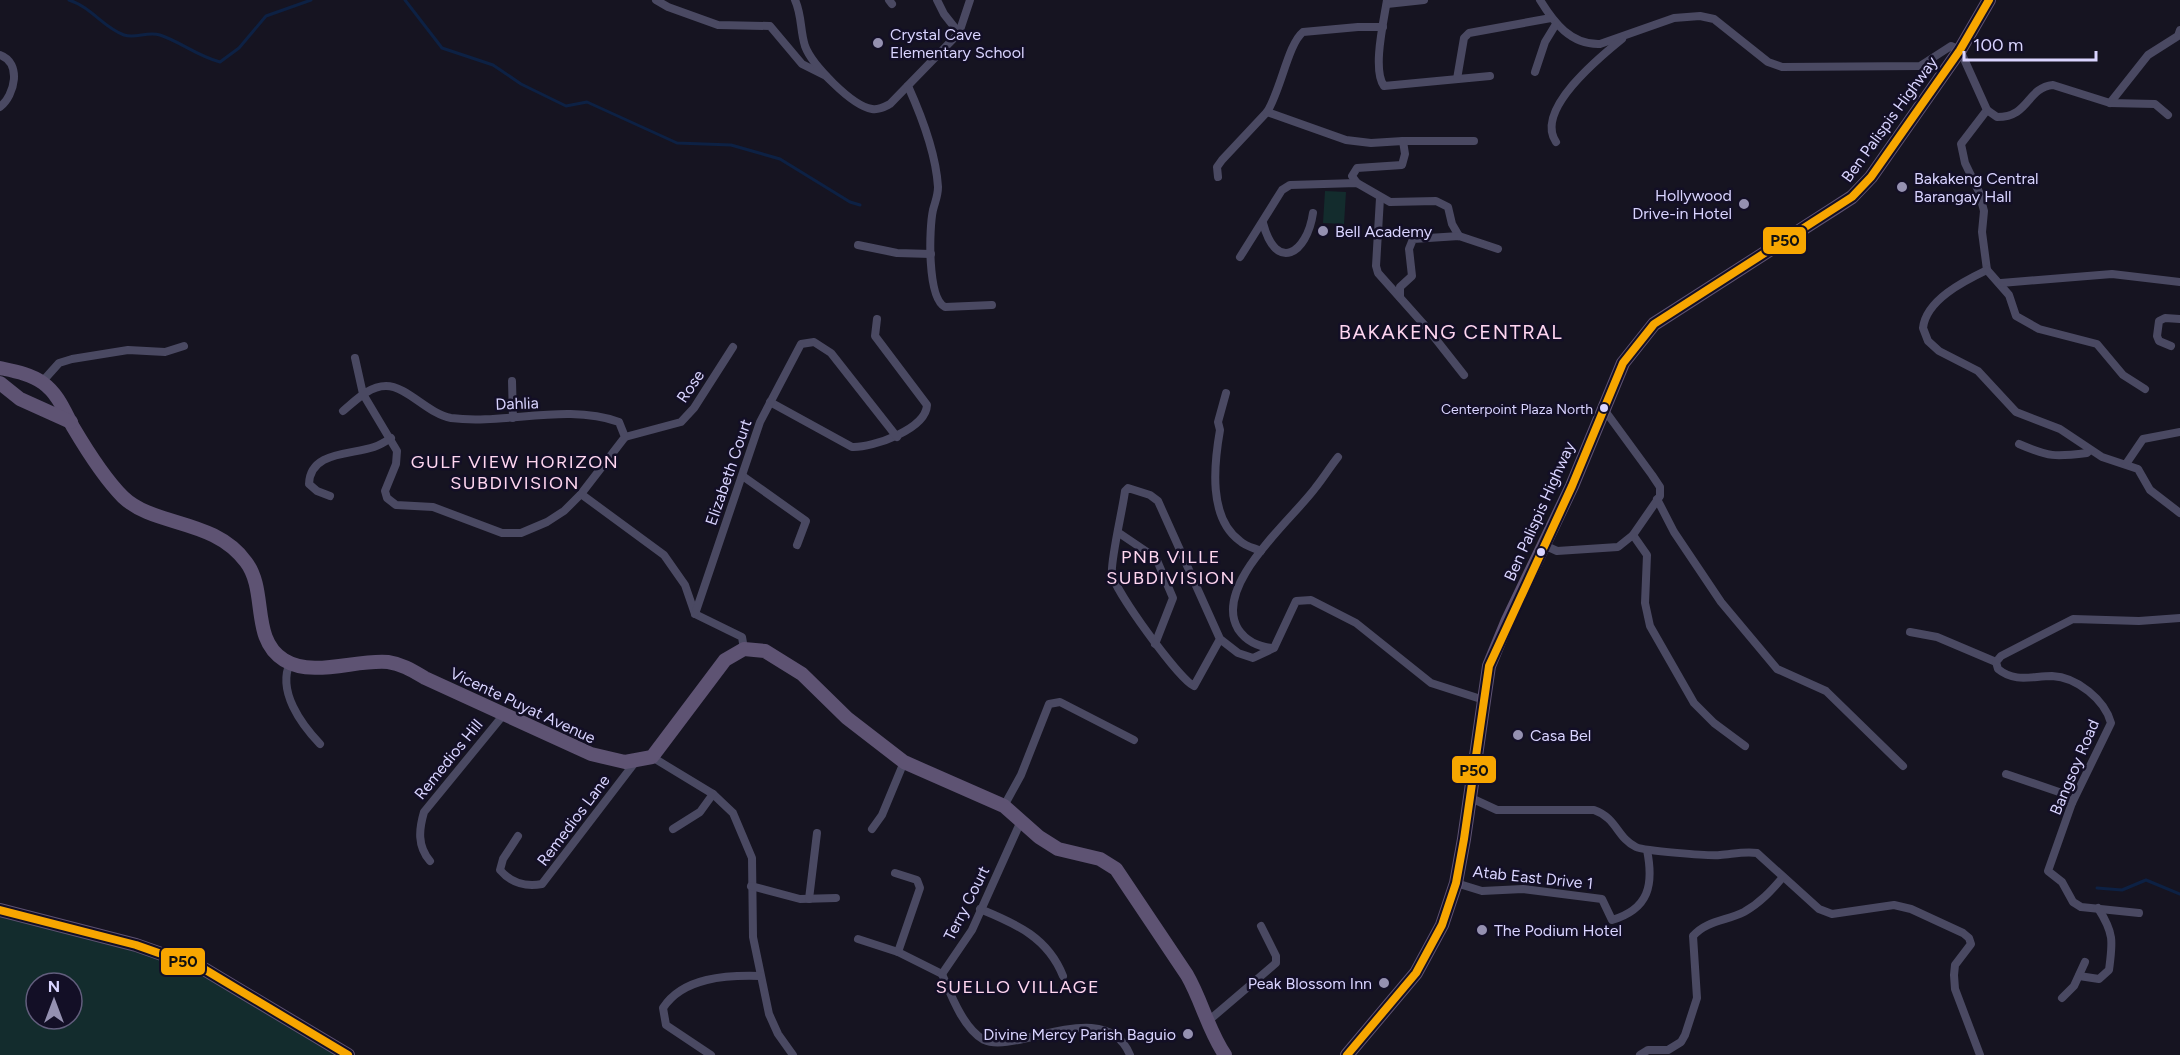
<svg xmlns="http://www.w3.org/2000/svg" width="2180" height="1055" font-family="Figtree,sans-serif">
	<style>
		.green { fill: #132c2d; fill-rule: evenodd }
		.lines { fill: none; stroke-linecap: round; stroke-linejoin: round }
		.stream { stroke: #0d2144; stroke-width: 3 }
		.street { stroke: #4a4962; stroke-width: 8 }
		.primary { stroke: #5e5373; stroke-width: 14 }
		.bus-1-casing { stroke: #130f26; stroke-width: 12 }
		.bus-1 { stroke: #f7a600; stroke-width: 8 }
		.poi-dot { fill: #9591b1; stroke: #130f26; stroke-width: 2 }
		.bus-dot { fill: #d9d4ff; stroke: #130f26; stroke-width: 2 }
		.labels { text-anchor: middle; stroke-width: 5; stroke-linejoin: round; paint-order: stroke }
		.bus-label { font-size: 14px; fill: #d9d4ff; stroke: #130f26; text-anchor: end }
		.poi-label { font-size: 16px; fill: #d9d4ff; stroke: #130f26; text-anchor: start }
		.street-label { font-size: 16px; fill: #d9d4ff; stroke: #130f26 }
		.neighbourhood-label { font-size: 18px; letter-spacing: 1.5px; fill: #ffd6f0; stroke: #130f26 }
		.quarter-label { font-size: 20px; letter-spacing: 1.5px; fill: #ffd6f0; stroke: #130f26 }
		.line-badge { stroke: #130f26; stroke-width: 2 }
		.pale-badge-label { font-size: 16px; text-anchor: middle; font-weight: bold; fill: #111 }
	</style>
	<rect width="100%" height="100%" fill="#161421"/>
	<g class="green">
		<path d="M1325,191l21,1 -2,32 -21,-1z"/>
		<path d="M0,913l82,20 116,40 140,82h-338zM36,983h36v36h-36z"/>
	</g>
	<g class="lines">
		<g class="stream">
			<path d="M69,0c22,7 35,28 55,35 12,4 23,-4 36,0 21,7 37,21 60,27l19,-14 27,-32 45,-16"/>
			<path d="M405,0l37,48 51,17 28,19 45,22 21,-4 90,41 54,2 49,14 70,43 10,3"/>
			<path d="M2097,888l25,2 24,-10 34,14"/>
		</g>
		<g class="street">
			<path d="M656,0l12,7 50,18 52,1 32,38 24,12"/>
			<path d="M795,0c7,15 5,31 10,46 7,19 47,60 67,63 7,1 12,-2 18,-5l69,-71 11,-33"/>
			<path d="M889,0l3,4"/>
			<path d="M937,0l7,14 15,19"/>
			<path d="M1387,0c-3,20 -15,70 -3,86l106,-10"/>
			<path d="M1540,0c14,23 31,45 60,44l74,-26 26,-2 14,3 54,43 14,5 138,-1 31,-20 9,4 27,60 -26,34 4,19 14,29 5,19 -2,21 5,38"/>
			<path d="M1387,4l37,-4"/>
			<path d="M0,55c22,8 15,40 0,52"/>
			<path d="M1535,72l10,-30 11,-18"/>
			<path d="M1457,79l7,-41 5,-5 82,-15"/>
			<path d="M908,86c14,31 28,67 30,101 0,9 -3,15 -5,23 -4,18 -6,88 12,97l47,-2"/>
			<path d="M2110,103l38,-48 30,-19 2,-6"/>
			<path d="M1987,110l10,7c33,0 29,-29 56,-32l57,18 45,1 13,11"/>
			<path d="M1403,141h71"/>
			<path d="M1556,142c-22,-32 45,-86 66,-103"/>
			<path d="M1218,177l-1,-10 5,-7 45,-48"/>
			<path d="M1357,183l-5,-7 5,-8 45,-3 3,-11 -2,-13 -32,2 -25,-3 -79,-28c14,-22 21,-68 36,-80l55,-5h25"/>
			<path d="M1380,198l-4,68 2,7 49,55 37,47"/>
			<path d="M1263,223c13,50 44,31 50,-10"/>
			<path d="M858,245l39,8 34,1"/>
			<path d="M1240,257l42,-67 8,-5 67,-2 33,19 46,-1 12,6 4,17 7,12"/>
			<path d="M1987,270c-23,11 -61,30 -64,58l5,13 11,10 39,20 38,41 44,17 42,28 36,12 12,21 30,23"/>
			<path d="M1987,270l22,25 7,21 23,13 58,15 26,31 22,14"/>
			<path d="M2001,283l111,-9 68,8"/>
			<path d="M1400,297v-10l12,-11 -3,-27 4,-10 46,-3 39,13"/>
			<path d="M2171,346l-12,-5 -2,-5 2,-15 6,-3 15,1"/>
			<path d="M512,381l1,37"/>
			<path d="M42,382l17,-19 13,-4 56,-9 37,2 19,-6"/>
			<path d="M1226,393l-8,29 2,8c-6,34 -12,88 20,111 5,5 14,7 21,10"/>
			<path d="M770,402l82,45c21,1 74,-18 75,-42l-52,-69 2,-17"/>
			<path d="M343,411c12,-10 26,-25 43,-25 21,0 42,28 65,32 54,7 115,-15 168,4l6,15 -44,57 -17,17 -17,11 -26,11h-19l-69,-26 -37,-2 -9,-7 -2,-7 11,-27 1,-13 -34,-57 -8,-36"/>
			<path d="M625,437l56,-15 13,-14 39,-61"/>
			<path d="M2019,444c30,13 36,13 68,9l3,-3"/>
			<path d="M2126,464l17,-25 37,-7"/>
			<path d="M744,477l62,44 -9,24"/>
			<path d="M581,494l83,61 21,30 10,29 47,23 2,12"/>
			<path d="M330,496l-13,-5 -8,-7c1,-33 42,-29 65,-37 6,-2 11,-5 17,-9"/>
			<path d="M1657,499l17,33 47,70 56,67 49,22 77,75"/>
			<path d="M1119,533l37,25 17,40 -18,46"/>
			<path d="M1633,535l14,20 -2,48 5,23 44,77 20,20 31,23"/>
			<path d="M1544,545l13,6 61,-4 15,-12 27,-39v-9l-8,-12 -49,-67"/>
			<path d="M695,614l65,-192 41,-78 13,-2 17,11 66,84"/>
			<path d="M1910,632l27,5 59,25"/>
			<path d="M1220,639l-26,47c-16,-8 -79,-95 -82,-112 -2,-12 11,-66 13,-83l3,-3 22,7 8,6 62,138 18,14 15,5 21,-10 22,-47 15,-1 45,23 75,60 53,17"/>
			<path d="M1273,648c-14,-1 -27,-7 -35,-19 -26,-44 55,-110 78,-142 8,-10 14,-20 22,-30"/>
			<path d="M290,663c-13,28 11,61 30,81"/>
			<path d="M652,757l61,37 20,19 19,45 1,79 16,77 9,20 15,21"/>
			<path d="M2006,774l53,18 13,11"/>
			<path d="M1471,798l26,12h97c23,8 23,28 42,37 8,4 73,9 84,8 13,-1 25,-4 37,-2l62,56 13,5 62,-9 17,4 52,24 6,5 2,6 -16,21 -1,10 1,14 25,66"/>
			<path d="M1004,806l17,-31 28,-71 11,-2 74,38"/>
			<path d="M673,829l27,-17 13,-18"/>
			<path d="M872,829l10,-14 22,-53"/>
			<path d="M518,836l-15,23 -3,11c11,13 25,17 42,14l94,-123"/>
			<path d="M430,861c-13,-15 -11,-32 -6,-49l81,-99"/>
			<path d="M895,873l22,7 3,8 -22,64"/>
			<path d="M1456,883l26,8 41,-2 79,10 10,21c37,-11 42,-35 35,-70"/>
			<path d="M751,886l49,13 36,-1"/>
			<path d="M809,899l8,-66"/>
			<path d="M980,909c37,15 68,29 83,67"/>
			<path d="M2139,913l-58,-6 -8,-5 -11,-20 -14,-11 24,-68 39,-80c-6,-23 -34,-46 -59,-47 -20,0 -37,7 -54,-7l-2,-7 5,-6 72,-37 66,2 41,-3"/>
			<path d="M858,939l40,13 44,22"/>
			<path d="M942,974c9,21 21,54 42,66 32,15 122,-45 146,15"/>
			<path d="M942,974l30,-44 49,-109"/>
			<path d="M2079,976l20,3 10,-9c4,-29 5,-37 -11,-62"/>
			<path d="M2062,998l12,-12 11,-24"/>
			<path d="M1207,1022l69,-59v-7l-15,-30"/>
			<path d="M711,1055l-45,-30 -3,-17c20,-31 64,-33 97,-32"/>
			<path d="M1640,1055l8,-5h20l13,-8 4,-7 12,-37 -4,-62c14,-16 34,-15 51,-24 16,-9 27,-21 39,-35"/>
		</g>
		<g class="primary">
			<path d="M0,368c14,3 31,6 43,15 15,11 21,27 30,44 13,22 32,52 50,70 31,30 91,21 123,65 22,29 4,77 38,98 29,18 72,-1 104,2 14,2 25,9 37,16l166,76 34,8 27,-5 73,-97 19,-11 21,2 37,23 45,44 57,44 100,44 35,31 19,12 42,10 16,10 71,106c15,26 21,55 38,80"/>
			<path d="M0,383l20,16 51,23"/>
			<path d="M0,910l136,35 68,24 144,86"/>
			<path d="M1347,1055l69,-82 26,-48 14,-42 8,-44 25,-173 19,-46 64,-134 51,-123 31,-39 181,-116 17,-11 19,-20 89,-127 29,-50"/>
		</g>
		<defs>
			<g id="bus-1">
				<path d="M0,910l136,35 68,24 144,86"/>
				<path d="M1347,1055l69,-82 26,-48 14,-42 8,-44 25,-173 83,-180 51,-123 31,-39 198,-127 19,-20 89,-127 29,-50"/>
			</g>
		</defs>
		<use href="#bus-1" class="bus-1-casing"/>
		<use href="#bus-1" class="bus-1"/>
	</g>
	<g class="poi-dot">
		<circle cx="878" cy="43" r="6"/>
		<circle cx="1902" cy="187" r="6"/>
		<circle cx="1744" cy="204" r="6"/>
		<circle cx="1323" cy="231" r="6"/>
		<circle cx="1518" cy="735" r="6"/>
		<circle cx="1482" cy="930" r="6"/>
		<circle cx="1384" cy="983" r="6"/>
		<circle cx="1188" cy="1034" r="6"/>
	</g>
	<g class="bus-dot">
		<circle cx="1604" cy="408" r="5"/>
		<circle cx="1541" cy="552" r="5"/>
	</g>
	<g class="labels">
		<g class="bus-label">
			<text x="1593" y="414">Centerpoint Plaza North</text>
		</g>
		<g class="poi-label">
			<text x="890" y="40">Crystal Cave<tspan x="890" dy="18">Elementary School</tspan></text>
			<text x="1914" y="184">Bakakeng Central<tspan x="1914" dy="18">Barangay Hall</tspan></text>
			<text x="1732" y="201" text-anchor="end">Hollywood<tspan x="1732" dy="18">Drive-in Hotel</tspan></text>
			<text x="1335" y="237">Bell Academy</text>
			<text x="1530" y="741">Casa Bel</text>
			<text x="1494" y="936">The Podium Hotel</text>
			<text x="1372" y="989" text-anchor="end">Peak Blossom Inn</text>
			<text x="1176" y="1040" text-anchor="end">Divine Mercy Parish Baguio</text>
		</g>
		<g class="street-label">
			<text transform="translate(1889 119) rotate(-54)" y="6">Ben Palispis Highway</text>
			<text transform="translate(690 386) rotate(-56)" y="6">Rose</text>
			<text transform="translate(517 403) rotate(-2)" y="6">Dahlia</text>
			<text transform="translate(728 472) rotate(-71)" y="6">Elizabeth Court</text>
			<text transform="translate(1539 511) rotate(-66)" y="6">Ben Palispis Highway</text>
			<text transform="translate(523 705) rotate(25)" y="6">Vicente Puyat Avenue</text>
			<text transform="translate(448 759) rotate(-51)" y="6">Remedios Hill</text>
			<text transform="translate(2074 767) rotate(-67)" y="6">Bangsoy Road</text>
			<text transform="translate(573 820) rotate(-53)" y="6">Remedios Lane</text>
			<text transform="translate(1533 877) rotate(6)" y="6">Atab East Drive 1</text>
			<text transform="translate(966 903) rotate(-63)" y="6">Terry Court</text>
		</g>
		<g class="neighbourhood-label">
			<text x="515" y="468">GULF VIEW HORIZON<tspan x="515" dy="21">SUBDIVISION</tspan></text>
			<text x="1171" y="563">PNB VILLE<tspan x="1171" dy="21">SUBDIVISION</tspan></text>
			<text x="1018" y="993">SUELLO VILLAGE</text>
		</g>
		<g class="quarter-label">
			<text x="1451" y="339">BAKAKENG CENTRAL</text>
		</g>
	</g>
	<g class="line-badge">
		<rect x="1762" y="226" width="45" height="29" rx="6" fill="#f7a600"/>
		<rect x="1451" y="755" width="46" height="29" rx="6" fill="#f7a600"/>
		<rect x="160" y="947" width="46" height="29" rx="6" fill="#f7a600"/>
	</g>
	<g class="pale-badge-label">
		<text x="1785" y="246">P50</text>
		<text x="1474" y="776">P50</text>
		<text x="183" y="967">P50</text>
	</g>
	<g transform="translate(54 1001)"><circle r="28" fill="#130f26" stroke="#625e7d" stroke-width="1.5"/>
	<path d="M0-4.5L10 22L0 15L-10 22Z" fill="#9591b1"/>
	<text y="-9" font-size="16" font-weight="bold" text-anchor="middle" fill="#d9d4ff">N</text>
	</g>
	<path d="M1964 51v9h132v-9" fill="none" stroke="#d9d4ff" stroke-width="3"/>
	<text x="1973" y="51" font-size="18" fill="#d9d4ff" stroke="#130f26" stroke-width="4.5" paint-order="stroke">100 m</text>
</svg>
